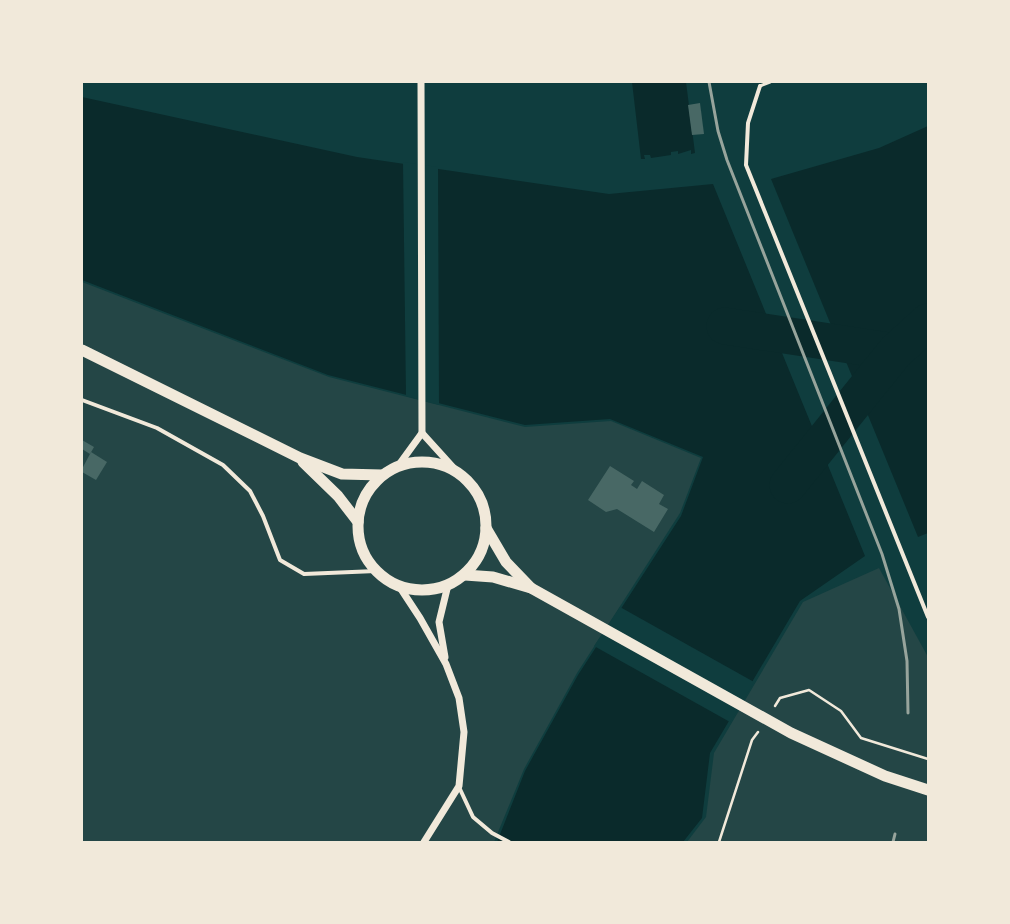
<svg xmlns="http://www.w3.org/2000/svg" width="1010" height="924" font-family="Roboto,sans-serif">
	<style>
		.green { fill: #244646 }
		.water { fill: #0a2a2b }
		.pier { fill: #0f3d3e }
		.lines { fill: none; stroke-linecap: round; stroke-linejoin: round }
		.river { stroke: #0a2a2b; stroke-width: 37 }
		.building { fill: #486865 }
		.path { stroke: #f1e9da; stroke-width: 2.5 }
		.service { stroke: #f1e9da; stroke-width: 3 }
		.minor { stroke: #f1e9da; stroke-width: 4 }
		.tertiary { stroke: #f1e9da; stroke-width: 7 }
		.trunk { stroke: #f1e9da; stroke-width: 11 }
		.rail { stroke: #97a49c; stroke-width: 3 }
	</style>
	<rect width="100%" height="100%" fill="#0f3d3e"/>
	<g class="green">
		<path d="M82,282l247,95 196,50 86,-6 90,37 -21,55 -103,160 -53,96 -30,73h-412z"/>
		<path d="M879,568l49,89v185h-241l19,-25 8,-64 89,-151z"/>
	</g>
	<g class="water">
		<path d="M632,82h54l9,71 -4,1v-4l-13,4v-3l-7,1v3l-20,3 -1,-3h-6l1,4h-4z"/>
		<path d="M82,97l275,60 252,37 104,-10 152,372 -65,45 -90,152 -8,65 -19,24h-186l28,-71 53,-96 103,-159 22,-59 -93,-38 -85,6 -197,-50 -246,-95z"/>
		<path d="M928,126v407l-10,4 -147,-358 108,-31z"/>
	</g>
	<g class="pier">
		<path d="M403,162l35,5 1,238 -33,-9z"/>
		<path d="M620,607l134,75 -24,40 -136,-76z"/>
	</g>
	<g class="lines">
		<g class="river">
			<path d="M725,326l164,25"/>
			<path d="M788,485l107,-133 33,-30"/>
		</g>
	</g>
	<g class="building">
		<path d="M700,103l4,31 -12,1 -4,-30z"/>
		<path d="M82,440l12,7 -4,7 -8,-5z"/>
		<path d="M91,452l16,10 -11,18 -14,-8v-3z"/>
		<path d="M610,466l24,15 -3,4 6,4 5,-8 22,14 -5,9 9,5 -14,23 -37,-23 -11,3 -18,-12z"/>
	</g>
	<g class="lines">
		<g class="path">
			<path d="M775,706l5,-8 29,-8 32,21 20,27 67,21"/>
			<path d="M719,842l33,-102 6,-8"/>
		</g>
		<path class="service" d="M760,86l10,-4"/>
		<g class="minor">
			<path d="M760,86l-12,37 -2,42 182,452"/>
			<path d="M82,400l75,28 66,37 27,26 13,25 17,44 24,14 72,-3"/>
			<path d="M459,787l14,30 19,16 17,9"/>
		</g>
		<g class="tertiary">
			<path d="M422,433l38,42"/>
			<path d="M398,466l24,-33 -1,-351"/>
			<path d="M399,586l21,32 26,46 13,34 5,34 -5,54 -35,56"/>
			<path d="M445,657l-6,-35 9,-37"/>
		</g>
		<g class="trunk">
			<path d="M82,350l218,108 42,16 40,1"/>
			<path d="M303,462l35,34 20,26"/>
			<circle cx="422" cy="526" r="64"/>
			<path d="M486,528l20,34 25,26"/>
			<path d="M465,575l28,2 38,11 260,145 94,43 43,14"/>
		</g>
		<g class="rail">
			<path d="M709,82l9,49 9,29 155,394 17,55 8,52 1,52"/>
			<path d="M893,842l2,-8"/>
		</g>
	</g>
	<rect width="1010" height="924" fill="none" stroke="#f1e9da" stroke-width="166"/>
</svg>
